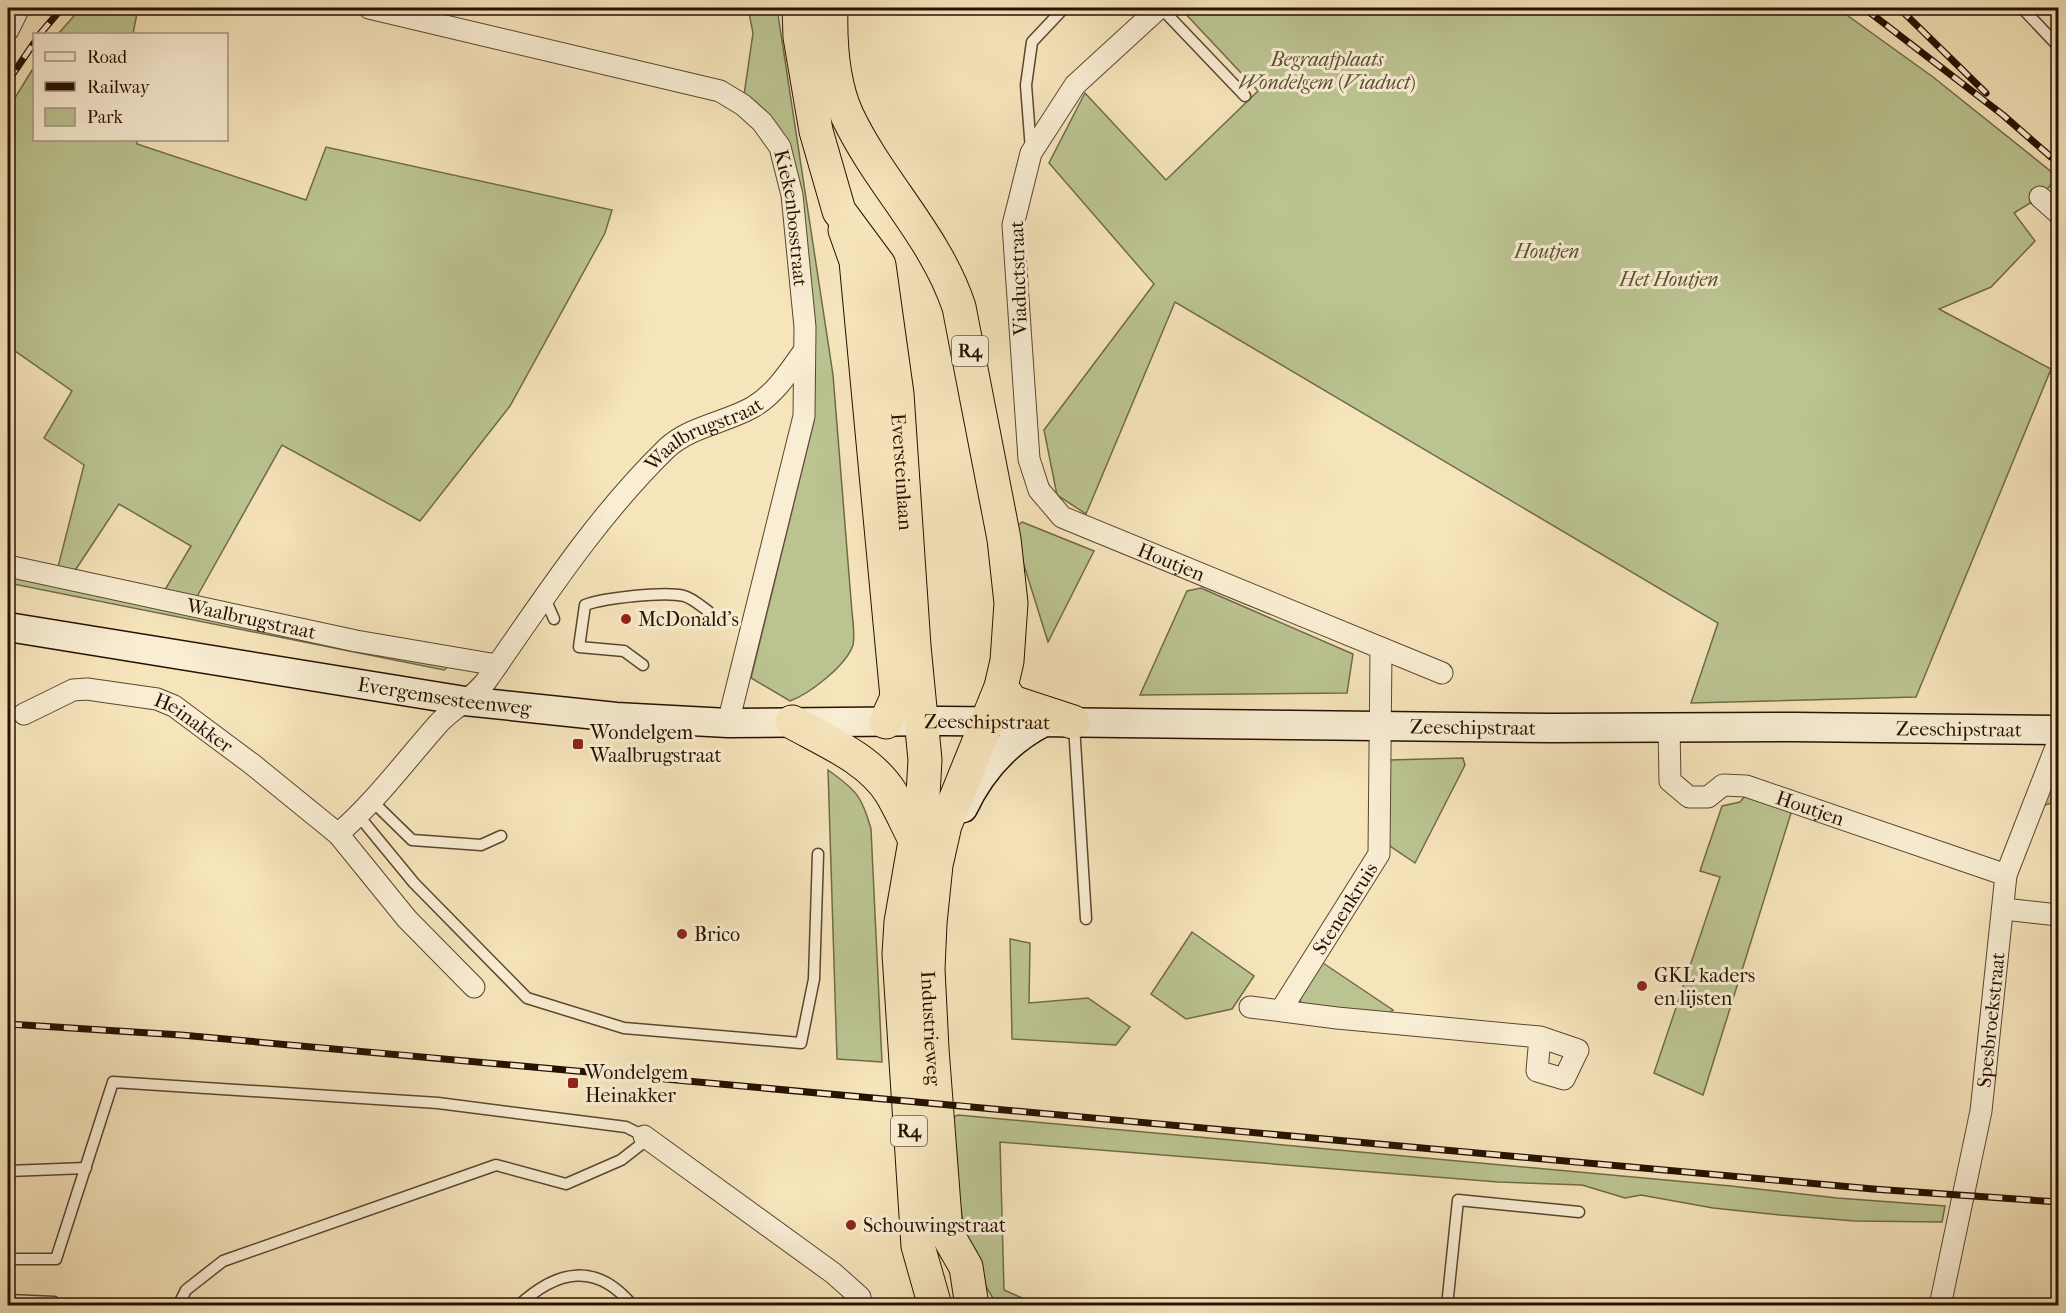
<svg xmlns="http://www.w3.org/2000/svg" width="2066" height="1313" font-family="'IM FELL French Canon',serif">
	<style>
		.green { fill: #bbc491; stroke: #706a48; stroke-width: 1.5 }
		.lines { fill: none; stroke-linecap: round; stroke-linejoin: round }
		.service-casing { stroke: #5a462f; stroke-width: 13 }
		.minor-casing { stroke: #5a462f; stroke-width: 23 }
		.secondary-casing { stroke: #261100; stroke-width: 31 }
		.trunk-casing { stroke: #261100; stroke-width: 35 }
		.service { stroke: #f9edd3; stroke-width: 10 }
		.minor { stroke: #f9edd3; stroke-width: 21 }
		.secondary { stroke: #f9edd3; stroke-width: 28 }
		.trunk { stroke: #f6e4bb; stroke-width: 33 }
		.rail-casing { stroke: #261100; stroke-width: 7 }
		.rail { stroke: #f9edd3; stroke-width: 4.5; stroke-dasharray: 14; stroke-linecap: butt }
		.poi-dot { fill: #8f2418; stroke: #f9edd3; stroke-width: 2 }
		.labels { text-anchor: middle; stroke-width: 6; stroke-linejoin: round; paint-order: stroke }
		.shield { fill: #f9edd3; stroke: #65533f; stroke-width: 1.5 }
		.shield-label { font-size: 18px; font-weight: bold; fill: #261100 }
		.park-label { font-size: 20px; font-style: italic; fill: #5a5033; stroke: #f9edd3 }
		.street-label { font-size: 20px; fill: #261100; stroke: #f9edd3 }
		.poi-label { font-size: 20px; fill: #261100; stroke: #f9edd3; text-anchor: start }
	</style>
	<rect width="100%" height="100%" fill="#f6e4bb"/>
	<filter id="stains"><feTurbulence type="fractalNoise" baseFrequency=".00333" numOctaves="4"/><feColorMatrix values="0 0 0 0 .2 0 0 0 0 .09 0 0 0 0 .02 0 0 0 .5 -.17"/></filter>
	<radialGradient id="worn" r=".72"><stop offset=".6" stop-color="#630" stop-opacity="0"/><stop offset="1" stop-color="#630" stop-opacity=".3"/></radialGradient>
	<g class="green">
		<path d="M81,8h57l-5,26h-75z"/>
		<path d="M748,8h29l56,367 19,237c1,10 3,24 1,33 -7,21 -44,49 -63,56l-39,-23 63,-257 1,-91 -26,-180 -45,-55 9,-62z"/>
		<path d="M1180,8h657l96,69 125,100 -18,20 -26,16 21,28 -44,46 -52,22 112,60 -135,328 -225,6 27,-80 -543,-321 -89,212 -29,-19 -13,-65 110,-146 -105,-121 36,-70 81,87 92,-89z"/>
		<path d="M34,67v73h103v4l169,56 20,-53 286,63 -7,23 -95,173 -90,115 -138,-76 -87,155 -32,-7 28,-47 -72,-42 -45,68 -16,-5 26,-102 -40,-27 28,-47 -64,-45v-237z"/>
		<path d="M1022,522l72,29 -46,91 -35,-112z"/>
		<path d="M8,573l441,93 -5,4 -436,-87z"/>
		<path d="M1201,588l152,66 -6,39 -207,2 47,-104z"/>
		<path d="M1463,758l2,7 -50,98 -28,-19 2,-84z"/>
		<path d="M2058,764v37l-16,5z"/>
		<path d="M828,770c28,20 34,26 43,59l11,233 -45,-3z"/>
		<path d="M1745,796l47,14 -89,285 -49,-22 66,-196 -20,-6 22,-65 18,-4z"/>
		<path d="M1192,932l62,44 -22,33 -46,10 -35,-25z"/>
		<path d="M1010,939l20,4 -1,60 59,-5 42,29 -14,18 -104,-6z"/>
		<path d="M1320,961l73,49 -4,4 -89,-9 2,-22z"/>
		<path d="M958,1115l773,71 106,12 108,8 -3,16 -87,-1 -75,-6 -67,-7 -72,-13 -16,3 -43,-13 -84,-3 -498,-40 4,148 23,10 -1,5 -32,-5c-36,-55 -37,-119 -43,-182z"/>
	</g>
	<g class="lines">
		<defs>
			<g id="service">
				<path d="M1161,8l84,88"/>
				<path d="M2022,8l36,38"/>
				<path d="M1031,150l-5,-65 6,-43 32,-34"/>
				<path d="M544,596l10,23"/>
				<path d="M643,665l-19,-14 -45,-4 6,-42c19,-7 80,-14 99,-9 8,2 17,10 24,15"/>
				<path d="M1074,725l12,194"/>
				<path d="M371,800l41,40 69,5 20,-9"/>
				<path d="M358,815l56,68 113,115 97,30 177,15 13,-64 4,-125"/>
				<path d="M8,1171l78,-3"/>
				<path d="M8,1259h48l57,-177 325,21 188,24 18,9"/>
				<path d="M8,1300l46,2v4"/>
				<path d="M178,1306l8,-16 37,-29 273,-96 70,19 55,-24 27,-21"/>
				<path d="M518,1306c39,-36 78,-45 115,0"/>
				<path d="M1447,1306l11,-106 121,12"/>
			</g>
			<g id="minor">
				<path id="s1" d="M369,8l351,83 23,14 19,17 18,25 12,48 13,132 -1,89 -76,307"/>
				<path id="s2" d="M1159,8l-84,77 -44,68 -18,72 16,234 10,31 23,27 380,156"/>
				<path d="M8,30l11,-22"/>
				<path d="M2040,197l18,16"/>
				<path id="s3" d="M8,566l348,75 141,24"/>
				<path id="s4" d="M24,714l49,-24 14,-1 70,10 17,7 78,58 86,70 69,85 67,68"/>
				<path id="s5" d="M1669,728l1,53 19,16h19l15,-12 23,1 260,89"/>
				<path id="s6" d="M338,834c38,-33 68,-74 101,-111 15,-16 38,-27 50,-46 55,-79 108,-161 178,-229 24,-22 58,-25 86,-41 22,-13 36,-35 51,-56"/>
				<path d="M2004,909l54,6"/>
				<path d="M1250,1007l87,11 203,19 38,13 -14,29 -27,-8 3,-34"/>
				<path id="s7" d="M1281,1010l98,-156 2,-204"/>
				<path d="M644,1136l189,137 27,24 1,9"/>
				<path id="s8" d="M1940,1306l41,-195 25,-236 52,-133"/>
			</g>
			<g id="secondary">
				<path id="s9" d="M8,627l457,74 151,16 112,6 215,-2 608,7 243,-1 264,3"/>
				<path d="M963,808c18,-38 44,-67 81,-86"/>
			</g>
			<g id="trunk">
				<path id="s10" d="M799,8l1,29 16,94 23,80 40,54 18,129 17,252 11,114 -2,35 -22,127 -2,32 19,292 17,60"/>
				<path id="s11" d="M831,8c-1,35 1,74 16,107 32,68 88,120 112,192l45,232 7,64 -4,58 -6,26 -56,138 -9,40 -6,58 -2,46 4,80 14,183 20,35 6,39"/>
				<path d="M845,230l11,31 41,436 -11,25"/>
				<path d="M1001,687l11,15 61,20"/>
				<path d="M792,722c34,19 78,37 99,71 9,15 16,31 24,47"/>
			</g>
		</defs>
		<use href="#service" class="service-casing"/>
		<use href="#minor" class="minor-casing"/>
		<use href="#secondary" class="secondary-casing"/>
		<use href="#trunk" class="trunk-casing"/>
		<use href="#service" class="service"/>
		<use href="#minor" class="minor"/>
		<use href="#secondary" class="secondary"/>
		<use href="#trunk" class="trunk"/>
		<defs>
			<g id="rail">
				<path d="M1864,8l139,107 48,42"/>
				<path d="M1899,8l87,85"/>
				<path d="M40,34l22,-26"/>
				<path d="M8,81l26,-38"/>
				<path d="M8,1024l173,11 1692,154 185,13"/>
			</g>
		</defs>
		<use href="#rail" class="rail-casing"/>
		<use href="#rail" class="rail"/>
	</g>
	<g class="poi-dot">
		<circle cx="626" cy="619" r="6"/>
		<rect x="572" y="738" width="12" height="12" rx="3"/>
		<circle cx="682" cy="934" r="6"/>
		<circle cx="1642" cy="986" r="6"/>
		<rect x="567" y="1077" width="12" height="12" rx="3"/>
		<circle cx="851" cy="1225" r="6"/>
	</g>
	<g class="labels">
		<g class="shield">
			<rect x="952" y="336" width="36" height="30" rx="4.5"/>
			<rect x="891" y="1116" width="36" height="30" rx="4.5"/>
		</g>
		<g class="shield-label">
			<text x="970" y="357">R4</text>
			<text x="909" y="1137">R4</text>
		</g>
		<g class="park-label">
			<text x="1327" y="66">Begraafplaats<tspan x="1327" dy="23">Wondelgem (Viaduct)</tspan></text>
			<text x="1547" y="258">Houtjen</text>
			<text x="1669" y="286">Het Houtjen</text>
		</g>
		<g class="street-label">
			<text dy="7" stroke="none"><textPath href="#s1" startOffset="516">Kiekenbosstraat</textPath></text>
			<text transform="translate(1018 278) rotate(-92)" y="7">Viaductstraat</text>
			<text dy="7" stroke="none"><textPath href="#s6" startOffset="548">Waalbrugstraat</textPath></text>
			<text dy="7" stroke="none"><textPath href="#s10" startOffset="483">Eversteinlaan</textPath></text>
			<text dy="7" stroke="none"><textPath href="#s2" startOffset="690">Houtjen</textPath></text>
			<text dy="7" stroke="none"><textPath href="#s3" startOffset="249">Waalbrugstraat</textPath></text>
			<text dy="7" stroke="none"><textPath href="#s9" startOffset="442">Evergemsesteenweg</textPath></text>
			<text dy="7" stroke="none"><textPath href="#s9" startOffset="986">Zeeschipstraat</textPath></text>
			<text dy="7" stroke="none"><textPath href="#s4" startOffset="183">Heinakker</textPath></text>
			<text dy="7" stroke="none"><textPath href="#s9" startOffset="1472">Zeeschipstraat</textPath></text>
			<text dy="7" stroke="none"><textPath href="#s9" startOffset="1958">Zeeschipstraat</textPath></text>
			<text dy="7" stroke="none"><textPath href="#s5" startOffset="207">Houtjen</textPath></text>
			<text dy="7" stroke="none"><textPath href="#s7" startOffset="120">Stenenkruis</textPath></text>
			<text dy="7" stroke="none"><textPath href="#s8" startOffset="291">Spesbroekstraat</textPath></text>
			<text dy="7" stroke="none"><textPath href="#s11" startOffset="1071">Industrieweg</textPath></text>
		</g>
		<g class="poi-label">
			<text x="638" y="626">McDonald's</text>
			<text x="590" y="739">Wondelgem<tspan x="590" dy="23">Waalbrugstraat</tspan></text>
			<text x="694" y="941">Brico</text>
			<text x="1654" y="982">GKL kaders<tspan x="1654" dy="23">en lijsten</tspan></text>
			<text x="585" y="1079">Wondelgem<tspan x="585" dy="23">Heinakker</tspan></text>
			<text x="863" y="1232">Schouwingstraat</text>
		</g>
	</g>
	<rect width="2066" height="1313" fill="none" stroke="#f6e4bb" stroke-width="30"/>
	<rect x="9" y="9" width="2048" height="1295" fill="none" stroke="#261100" stroke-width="3"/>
	<rect x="15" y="15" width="2036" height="1283" fill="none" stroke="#261100" stroke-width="1.5"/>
	<rect x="33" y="33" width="195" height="108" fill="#f9edd3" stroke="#a5957f" stroke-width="1.5"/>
	<rect x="45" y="52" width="30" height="9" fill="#f9edd3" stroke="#a5957f" stroke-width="1.5"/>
	<text x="87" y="63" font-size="18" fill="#261100">Road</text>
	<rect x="45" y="82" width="30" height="9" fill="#261100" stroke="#a5957f" stroke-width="1.5"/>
	<text x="87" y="93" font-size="18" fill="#261100">Railway</text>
	<rect x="45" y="108" width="30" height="18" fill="#bbc491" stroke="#a5957f" stroke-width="1.5"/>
	<text x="87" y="123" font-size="18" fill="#261100">Park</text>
	<rect width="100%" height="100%" filter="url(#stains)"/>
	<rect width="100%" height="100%" fill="url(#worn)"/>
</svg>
